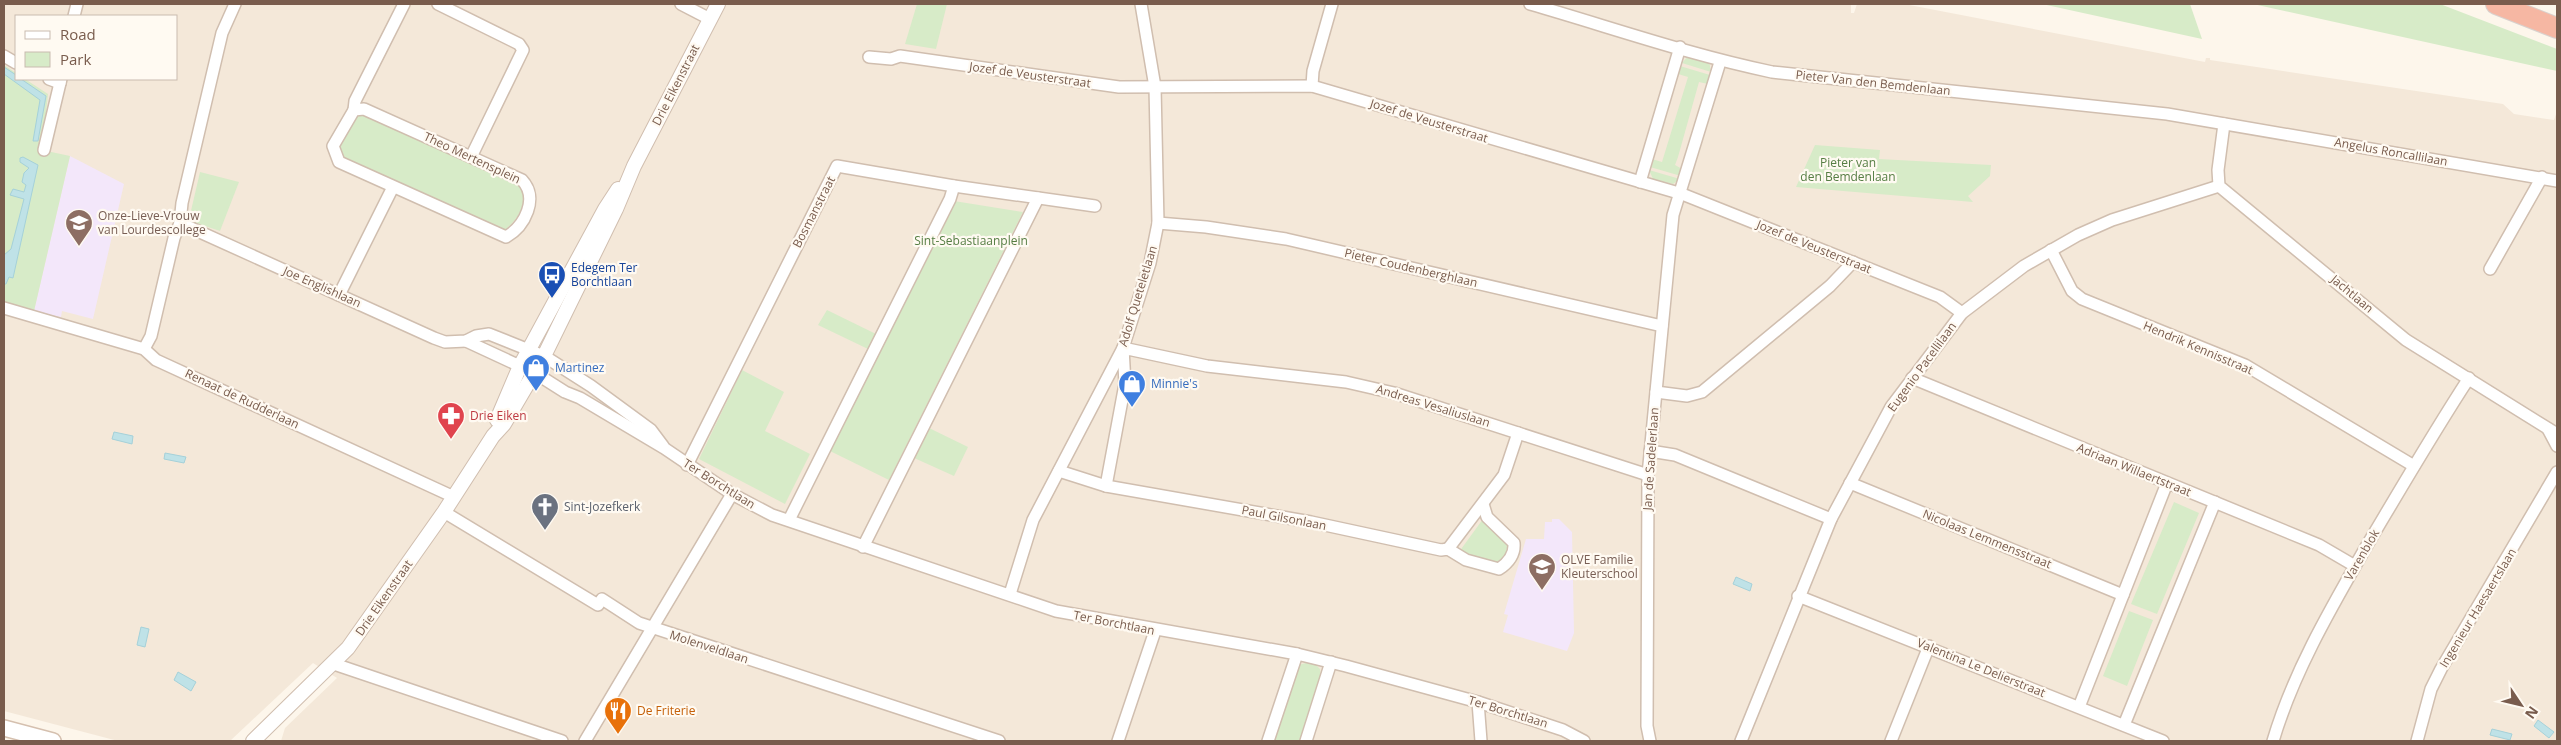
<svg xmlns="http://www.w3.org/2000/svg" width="2561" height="745" font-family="'Open Sans',sans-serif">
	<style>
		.residential { fill: #f4e8d9; fill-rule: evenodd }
		.education { fill: #f3e7fa }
		.green { fill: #d7ebc8 }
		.water { fill: #bfe2e7; stroke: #a5d1d9 }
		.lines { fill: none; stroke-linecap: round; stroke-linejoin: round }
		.minor-casing { stroke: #d0beaf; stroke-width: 14 }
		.tertiary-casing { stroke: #d0beaf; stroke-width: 16 }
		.secondary-casing { stroke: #d5c0af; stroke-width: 18 }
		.motorway-casing { stroke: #d9d1cd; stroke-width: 22 }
		.minor { stroke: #fff; stroke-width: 11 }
		.tertiary { stroke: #fff; stroke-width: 14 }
		.secondary { stroke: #fff; stroke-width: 15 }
		.motorway { stroke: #f6b7a3; stroke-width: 20 }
		.labels { text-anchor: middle; stroke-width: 4.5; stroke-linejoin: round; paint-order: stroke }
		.street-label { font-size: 12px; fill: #795c4d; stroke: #fffaf2 }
		.park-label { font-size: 12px; fill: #567e44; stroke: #fffaf2 }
		.education-label { font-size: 12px; fill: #785e54; stroke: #fffaf2; text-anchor: start }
		.transit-label { font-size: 12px; fill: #164399; stroke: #fffaf2; text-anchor: start }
		.shop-label { font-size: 12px; fill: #366cbe; stroke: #fffaf2; text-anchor: start }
		.health-label { font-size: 12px; fill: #be3a42; stroke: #fffaf2; text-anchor: start }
		.worship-label { font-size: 12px; fill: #5b616d; stroke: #fffaf2; text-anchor: start }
		.food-label { font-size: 12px; fill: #c56008; stroke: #fffaf2; text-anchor: start }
	</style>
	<rect width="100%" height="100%" fill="#fdf6eb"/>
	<path class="residential" d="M4,4h1847v9h3l3,-9h47l301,58 1,-4h4v2l293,44 11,10 40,6 3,-9v630h-2276l4,-13 52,-50 -24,-15 -83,78h-112l-114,-30zM16,16h160v63h-160z"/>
	<g class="education">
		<path d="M70,156l54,28 -31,135 -31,-8 -1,6 -27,-6z"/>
		<path d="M1552,519h7l13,13 2,101 -7,18 -64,-19 5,-17 -4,-1 22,-75h18l1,-17h7z"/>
	</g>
	<g class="green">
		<path d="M917,4h30l-11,45 -31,-5z"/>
		<path d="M2042,4h148l12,35z"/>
		<path d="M2253,4h187l117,45v22z"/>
		<path d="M1688,56l21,5 2,11 -29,-9z"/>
		<path d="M4,65l12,8v6h9l23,15 -6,56 28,6 -36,155 -30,-9z"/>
		<path d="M1680,66l30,9 -2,9 -9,-2 -21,75 -3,8 9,5 -3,6 -31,-9 2,-8 10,3 26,-85 -10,-3z"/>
		<path d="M361,113l156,69 7,6c1,18 -5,30 -18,41h-11l-145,-66 -8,-8 -4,-9 12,-25z"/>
		<path d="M1815,145l65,5 -1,9 112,6 -1,11 -22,20 5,6 -177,-15z"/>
		<path d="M1649,170l31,9 -7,5 -20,-5z"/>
		<path d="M200,172l39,10 -19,49 -27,-9 -3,-7z"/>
		<path d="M954,201l69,11 -134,268 -59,-29z"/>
		<path d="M827,310l49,24 -8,15 -50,-24z"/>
		<path d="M742,370l42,22 -19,39 45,23 -25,50 -86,-45z"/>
		<path d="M927,427l41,20 -14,29 -42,-19z"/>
		<path d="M2174,502l25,11 -42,101 -26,-10z"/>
		<path d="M1483,519l25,24 -3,14 -12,7 -34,-12z"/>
		<path d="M2129,611l24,9 -26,66 -24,-10z"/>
		<path d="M1306,663l9,1 5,5 1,10 -20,62h-29l26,-76z"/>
	</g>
	<g class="water">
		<path d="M4,67l12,8v4h5l25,17 -8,45h-5l7,-41 -36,-26z"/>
		<path d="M23,157l15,8 -25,113 -4,-1 -3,7h-2v-29l7,-6 13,-50 -14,-4 3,-6 11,3 2,-7 -4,-3 2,-9 5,-5 -9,-6v-4z"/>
		<path d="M114,432l19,4 -1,8 -20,-5z"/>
		<path d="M165,453l21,4 -2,6 -20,-4z"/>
		<path d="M1736,577l16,7 -2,7 -17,-7z"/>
		<path d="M141,627l8,2 -4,18 -8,-2z"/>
		<path d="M178,672l18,10 -5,9 -17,-11z"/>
		<path d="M2538,720l16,12 -5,6 -15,-12z"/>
		<path d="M2492,729l20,5 -2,6 -20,-5z"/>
	</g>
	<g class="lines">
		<defs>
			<g id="minor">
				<path d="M438,4l81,40 4,6 -52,107"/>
				<path d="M681,4l29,15"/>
				<path d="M1530,4c80,23 160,51 242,68l395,42 390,67"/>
				<path d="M74,16l3,-12"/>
				<path d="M4,56l12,7"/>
				<path d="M869,57l22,2 9,-3 219,31 193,-1 370,108 258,103 22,16"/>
				<path d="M49,79l11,4 1,-4"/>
				<path d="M1312,86l1,-15 19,-67"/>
				<path d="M364,109l158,71c17,18 3,46 -16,57l-167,-75 -6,-16 21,-36z"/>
				<path d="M354,110l1,-9 49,-97"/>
				<path d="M2224,124l-6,46 1,16 187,154 151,94"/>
				<path d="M44,150l16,-67"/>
				<path d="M1640,182l40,-135"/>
				<path d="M180,223l254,115 11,4 21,-1 10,-5 13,-2 55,22 47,30 60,44 12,16"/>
				<path d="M1158,223l48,4 80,12 376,87"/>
				<path d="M2051,250l21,41 10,8 163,66 169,101"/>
				<path d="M2490,269l52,-92"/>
				<path d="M339,295l54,-108"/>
				<path d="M4,308l140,41 12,11 298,137"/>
				<path d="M466,341l69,32 30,19 15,6 84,50 68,46 40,21 284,96 241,43 49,12 132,36 85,28 21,11"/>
				<path d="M144,349l7,-13 23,-98 6,-15 2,-20 40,-170 13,-29"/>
				<path d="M1912,378l407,167 36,21"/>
				<path d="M1656,392l31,4 15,-4 128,-106 23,-24"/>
				<path d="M2548,429l9,17"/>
				<path d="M1650,451l25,4 156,64"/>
				<path d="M687,465l150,-299 117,20 141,20"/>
				<path d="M1059,471l47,15 205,36 130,28 7,-1 18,11 33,9c9,-6 16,-15 15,-26l-27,-26 -4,-13"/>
				<path d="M1850,483l273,112"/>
				<path d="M1106,486l19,-102 -2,-36 84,18 139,16 48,11 254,82"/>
				<path d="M444,512l154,93 4,-6 37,24 360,118"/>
				<path d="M789,520l161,-321 4,-13"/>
				<path d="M863,547l175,-349"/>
				<path d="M1448,549l56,-74 14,-42"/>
				<path d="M1010,594l23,-74 90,-172 27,-85 8,-40 -3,-136 -14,-83"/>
				<path d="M1798,596l365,145"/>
				<path d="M334,664l228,77"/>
				<path d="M1478,702l3,39"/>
				<path d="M2079,707l88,-224"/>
				<path d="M2124,725l91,-223"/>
				<path d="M585,741l147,-247"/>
				<path d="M1118,741l37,-110"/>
				<path d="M1268,741l29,-87"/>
				<path d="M1306,741l25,-79"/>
				<path d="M1650,741l-3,-15 1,-251 25,-260 47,-153"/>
				<path d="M1741,741l90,-222 60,-112 71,-94 62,-47 54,-31 34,-15 107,-34"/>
				<path d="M1891,741l38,-95"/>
				<path d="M2273,741c20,-68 58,-133 93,-194 34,-57 67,-114 103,-169"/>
				<path d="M2417,741l14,-52 10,-20 116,-197"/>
			</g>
			<g id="tertiary">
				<path d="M497,420l23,-54 85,-157 13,-20"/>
				<path d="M253,741l95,-93 96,-136 49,-76 11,-12 40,-68 72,-147 18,-43 84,-162"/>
			</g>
			<path id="secondary" d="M4,728l49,13"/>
			<path id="motorway" d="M2496,4l61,24"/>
		</defs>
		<use href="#minor" class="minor-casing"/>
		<use href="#tertiary" class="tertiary-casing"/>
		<use href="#secondary" class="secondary-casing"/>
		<use href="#motorway" class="motorway-casing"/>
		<use href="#minor" class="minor"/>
		<use href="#tertiary" class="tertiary"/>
		<use href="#secondary" class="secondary"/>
		<use href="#motorway" class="motorway"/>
	</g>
	<defs>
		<symbol id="school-pin" viewBox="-11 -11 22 30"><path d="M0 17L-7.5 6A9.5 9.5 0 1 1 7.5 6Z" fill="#8d6e63" stroke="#fffaf2"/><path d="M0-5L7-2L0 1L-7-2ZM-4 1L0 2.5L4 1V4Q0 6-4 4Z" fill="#fff"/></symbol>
		<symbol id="bus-pin" viewBox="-11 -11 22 30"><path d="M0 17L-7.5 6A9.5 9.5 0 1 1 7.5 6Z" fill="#1a4fb4" stroke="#fffaf2"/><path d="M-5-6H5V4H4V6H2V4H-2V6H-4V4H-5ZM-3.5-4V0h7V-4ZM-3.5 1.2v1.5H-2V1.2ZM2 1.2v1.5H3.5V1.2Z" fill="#fff"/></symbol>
		<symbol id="shop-pin" viewBox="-11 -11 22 30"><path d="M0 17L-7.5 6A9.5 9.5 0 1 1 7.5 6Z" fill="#3f7fe0" stroke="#fffaf2"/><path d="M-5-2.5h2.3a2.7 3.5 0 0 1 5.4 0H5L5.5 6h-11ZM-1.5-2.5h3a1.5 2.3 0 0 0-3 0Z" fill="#fff"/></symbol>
		<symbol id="pharmacy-pin" viewBox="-11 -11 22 30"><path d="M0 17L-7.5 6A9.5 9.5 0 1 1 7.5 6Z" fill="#e0444e" stroke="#fffaf2"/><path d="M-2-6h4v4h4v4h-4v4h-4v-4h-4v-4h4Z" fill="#fff"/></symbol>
		<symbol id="church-pin" viewBox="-11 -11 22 30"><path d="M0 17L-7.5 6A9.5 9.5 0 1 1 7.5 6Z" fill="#6b7280" stroke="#fffaf2"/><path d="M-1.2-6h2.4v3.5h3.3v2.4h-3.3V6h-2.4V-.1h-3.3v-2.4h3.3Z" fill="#fff"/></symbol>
		<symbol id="restaurant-pin" viewBox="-11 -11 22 30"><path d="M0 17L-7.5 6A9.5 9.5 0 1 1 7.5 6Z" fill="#e8710a" stroke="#fffaf2"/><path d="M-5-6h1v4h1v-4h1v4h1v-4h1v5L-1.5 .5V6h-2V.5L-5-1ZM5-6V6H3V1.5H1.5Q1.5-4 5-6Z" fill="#fff"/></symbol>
	</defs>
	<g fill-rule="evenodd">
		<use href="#school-pin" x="63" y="207" width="32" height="43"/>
		<use href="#bus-pin" x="536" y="259" width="32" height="43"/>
		<use href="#shop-pin" x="520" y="352" width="32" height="43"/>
		<use href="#shop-pin" x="1116" y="368" width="32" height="43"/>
		<use href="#pharmacy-pin" x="435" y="400" width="32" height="43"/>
		<use href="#church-pin" x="529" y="491" width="32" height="43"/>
		<use href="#school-pin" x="1526" y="551" width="32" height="43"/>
		<use href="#restaurant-pin" x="602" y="695" width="32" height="43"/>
	</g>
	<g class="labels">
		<g class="street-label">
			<text transform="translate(1030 75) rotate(8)" y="4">Jozef de Veusterstraat</text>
			<text transform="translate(1873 83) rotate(6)" y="4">Pieter Van den Bemdenlaan</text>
			<text transform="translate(676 85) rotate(-63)" y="4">Drie Eikenstraat</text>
			<text transform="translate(1429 121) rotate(17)" y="4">Jozef de Veusterstraat</text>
			<text transform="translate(2391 152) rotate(10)" y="4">Angelus Roncallilaan</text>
			<text transform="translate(472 158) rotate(25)" y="4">Theo Mertensplein</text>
			<text transform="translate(814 212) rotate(-63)" y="4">Bosmanstraat</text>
			<text transform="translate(1814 247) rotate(22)" y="4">Jozef de Veusterstraat</text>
			<text transform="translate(1411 268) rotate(13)" y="4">Pieter Coudenberghlaan</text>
			<text transform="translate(322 287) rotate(24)" y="4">Joe Englishlaan</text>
			<text transform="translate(2352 294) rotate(40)" y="4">Jachtlaan</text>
			<text transform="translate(1138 296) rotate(-73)" y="4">Adolf Queteletlaan</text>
			<text transform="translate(2198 348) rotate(23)" y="4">Hendrik Kennisstraat</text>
			<text transform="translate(1922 367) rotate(-54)" y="4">Eugenio Pacellilaan</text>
			<text transform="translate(242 399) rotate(25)" y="4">Renaat de Rudderlaan</text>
			<text transform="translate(1433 406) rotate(17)" y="4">Andreas Vesaliuslaan</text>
			<text transform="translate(1651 459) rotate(-86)" y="4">Jan de Sadelerlaan</text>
			<text transform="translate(2134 470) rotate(22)" y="4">Adriaan Willaertstraat</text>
			<text transform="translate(719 484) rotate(32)" y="4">Ter Borchtlaan</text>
			<text transform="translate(1284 518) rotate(11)" y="4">Paul Gilsonlaan</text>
			<text transform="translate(1987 539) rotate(22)" y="4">Nicolaas Lemmensstraat</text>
			<text transform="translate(2362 555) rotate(-60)" y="4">Varenblok</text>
			<text transform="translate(384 598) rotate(-55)" y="4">Drie Eikenstraat</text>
			<text transform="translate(2478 608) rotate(-59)" y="4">Ingenieur Haesaertslaan</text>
			<text transform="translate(1114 623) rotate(11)" y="4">Ter Borchtlaan</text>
			<text transform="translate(709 647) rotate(18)" y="4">Molenveldlaan</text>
			<text transform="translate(1981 668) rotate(22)" y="4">Valentina Le Delierstraat</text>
			<text transform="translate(1508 712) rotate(17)" y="4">Ter Borchtlaan</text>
		</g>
		<g class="park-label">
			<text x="1848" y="167">Pieter van<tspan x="1848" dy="14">den Bemdenlaan</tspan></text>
			<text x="971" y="245">Sint-Sebastiaanplein</text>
		</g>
		<g class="education-label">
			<text x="98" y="220">Onze-Lieve-Vrouw<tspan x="98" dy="14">van Lourdescollege</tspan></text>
			<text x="1561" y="564">OLVE Familie<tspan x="1561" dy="14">Kleuterschool</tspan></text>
		</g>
		<g class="transit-label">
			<text x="571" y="272">Edegem Ter<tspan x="571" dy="14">Borchtlaan</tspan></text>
		</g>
		<g class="shop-label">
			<text x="555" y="372">Martinez</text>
			<text x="1151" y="388">Minnie's</text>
		</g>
		<g class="health-label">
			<text x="470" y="420">Drie Eiken</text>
		</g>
		<g class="worship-label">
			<text x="564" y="511">Sint-Jozefkerk</text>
		</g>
		<g class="food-label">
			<text x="637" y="715">De Friterie</text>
		</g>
	</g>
	<rect width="2561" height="745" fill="none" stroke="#795c4d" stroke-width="10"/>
	<rect x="15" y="15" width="162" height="65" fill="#fffaf2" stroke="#c9bbb0"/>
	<rect x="25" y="31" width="25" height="8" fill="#ffffff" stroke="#c9bbb0"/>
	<text x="60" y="40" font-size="15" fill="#795c4d">Road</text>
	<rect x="25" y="52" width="25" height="15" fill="#d7ebc8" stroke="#c9bbb0"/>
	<text x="60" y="65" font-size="15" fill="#795c4d">Park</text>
	<g transform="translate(2521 705) rotate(125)" stroke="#fffaf2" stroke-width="4" paint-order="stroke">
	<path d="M0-4L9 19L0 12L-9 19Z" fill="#795c4d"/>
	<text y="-8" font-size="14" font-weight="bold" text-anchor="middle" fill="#795c4d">N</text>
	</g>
</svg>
